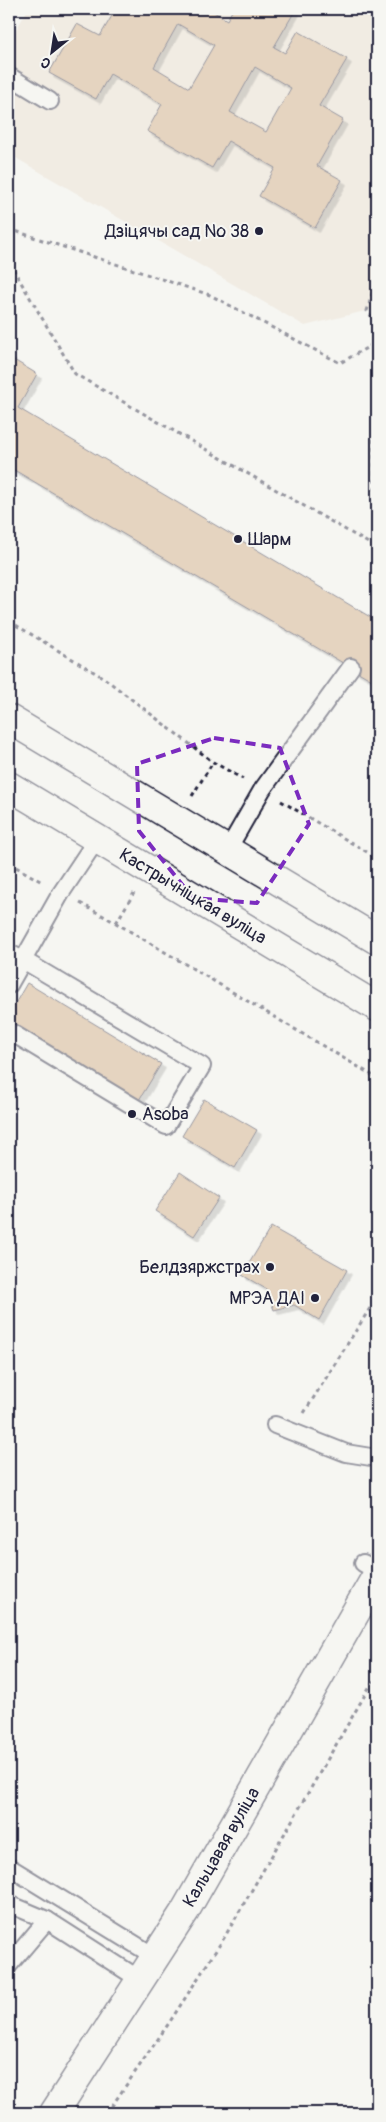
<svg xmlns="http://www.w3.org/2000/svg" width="386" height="2122" font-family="Pangolin,sans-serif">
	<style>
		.built { fill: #ebe0d1 }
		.building { fill: #d1ab83; stroke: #22223b; fill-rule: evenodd; filter: url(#shadow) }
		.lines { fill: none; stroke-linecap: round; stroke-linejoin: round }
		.lane-casing { stroke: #22223b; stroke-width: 20 }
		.secondary-casing { stroke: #22223b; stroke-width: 31 }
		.path { stroke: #22223b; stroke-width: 3; stroke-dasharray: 4 4; stroke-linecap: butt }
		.lane { stroke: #f6f6f2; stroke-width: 16 }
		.secondary { stroke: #f6f6f2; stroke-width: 28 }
		.marked { fill: none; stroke: #7b2cbf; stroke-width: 4; stroke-dasharray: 10 6; stroke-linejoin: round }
		.poi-dot { fill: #22223b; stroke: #f6f6f2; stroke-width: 2 }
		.labels { text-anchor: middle; stroke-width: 4; stroke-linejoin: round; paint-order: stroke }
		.poi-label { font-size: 18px; fill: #22223b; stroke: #f6f6f2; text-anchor: end }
		.street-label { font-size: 18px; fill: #22223b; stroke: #f6f6f2 }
	</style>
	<defs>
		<filter id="shadow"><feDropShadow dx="4.5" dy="4.5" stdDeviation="0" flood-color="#0004"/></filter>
	</defs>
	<rect width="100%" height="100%" fill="#f6f6f2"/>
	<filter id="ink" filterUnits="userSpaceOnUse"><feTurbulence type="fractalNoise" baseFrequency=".02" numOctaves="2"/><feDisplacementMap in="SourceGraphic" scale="10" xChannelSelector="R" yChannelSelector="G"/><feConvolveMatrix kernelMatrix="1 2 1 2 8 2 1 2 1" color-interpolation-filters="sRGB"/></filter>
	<g filter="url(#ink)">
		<path class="built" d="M28,9h349v299l-72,18 -296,-172v-112z"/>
		<g class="building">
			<path d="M116,9h100l-2,3 13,8 6,-11h63l-22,38 11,6 13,-22 49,28 -28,47 24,14 -26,46 25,14 -27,48 -56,-32 16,-28 -47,-27 -16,27 -65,-37 15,-27 -52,-30 -14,25 -47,-26 28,-49 23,12zM178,24l36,21 -25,43 -35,-21zM255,67l36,21 -25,44 -36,-20z"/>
			<path d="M9,357l28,17 -19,34 359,213v62l-368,-216v-43l1,-3 -1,-1z"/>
			<path d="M27,983l134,81 -22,36 -130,-79v-7z"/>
			<path d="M204,1099l53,31 -22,38 -53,-32z"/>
			<path d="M180,1172l39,26 -25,38 -39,-25z"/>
			<path d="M271,1227l76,43 -28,50 -25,-15 -20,5 -8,-21 -24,-14z"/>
		</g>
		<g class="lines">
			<defs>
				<g id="lane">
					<path d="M9,76l41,25"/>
					<path d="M227,851l35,-61 89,-123"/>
					<path d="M9,953l14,7 179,106 -36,60 -157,-95"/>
					<path d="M9,985l52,-92 36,-54"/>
					<path d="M275,1425l71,28 31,5"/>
					<path d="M363,1563l14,8"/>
					<path d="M9,1867l145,89"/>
					<path d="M9,1904l38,16 92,59"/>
					<path d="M9,1965l38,-45"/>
				</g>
				<g id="secondary">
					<path d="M9,719l368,221"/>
					<path d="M9,786l368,221"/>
					<path d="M54,2113l131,-202 192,-336"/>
				</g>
			</defs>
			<use href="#lane" class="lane-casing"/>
			<use href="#secondary" class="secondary-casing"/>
			<g class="path">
				<path d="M9,229l201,66 130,68 37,-21"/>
				<path d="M9,262l66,112 302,174"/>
				<path d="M377,277l-10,34 10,12"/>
				<path d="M377,547l-3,-108 3,-12"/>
				<path d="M9,621l95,57 109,84 30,17"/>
				<path d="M192,796l21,-34"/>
				<path d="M281,801l96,57"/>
				<path d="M9,863l33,19"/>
				<path d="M80,903l36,20 261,155"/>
				<path d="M116,923l18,-30"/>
				<path d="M304,1413l73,-116"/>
				<path d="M107,2113l62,-90 55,-85 153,-264"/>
			</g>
			<use href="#lane" class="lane"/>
			<use href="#secondary" class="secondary"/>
		</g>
	</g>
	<path d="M0 0H386V2122H0ZM214,738l66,10 29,76 -52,79 -64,-5 -54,-67 -2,-67z" fill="#f6f6f2" fill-opacity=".55" fill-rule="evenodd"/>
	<path class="marked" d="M214,738l66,10 29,76 -52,79 -64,-5 -54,-67 -2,-67z"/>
	<g class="poi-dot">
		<circle cx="259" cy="231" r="5"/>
		<circle cx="238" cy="539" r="5"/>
		<circle cx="132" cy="1114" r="5"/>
		<circle cx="270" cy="1267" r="5"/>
		<circle cx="315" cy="1298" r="5"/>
	</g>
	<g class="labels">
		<g class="poi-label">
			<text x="249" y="237">Дзіцячы сад № 38</text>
			<text x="248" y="545" text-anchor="start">Шарм</text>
			<text x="142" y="1120" text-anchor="start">Asoba</text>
			<text x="260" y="1273">Белдзяржстрах</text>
			<text x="305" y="1304">МРЭА ДАІ</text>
		</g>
		<g class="street-label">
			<text transform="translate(193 896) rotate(31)" y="6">Кастрычніцкая вуліца</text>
			<text transform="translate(221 1847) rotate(-60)" y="6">Кальцавая вуліца</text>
		</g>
	</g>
	<rect width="386" height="2122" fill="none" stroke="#f6f6f2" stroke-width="30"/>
	<rect x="15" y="15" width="356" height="2092" fill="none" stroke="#22223b" stroke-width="2" filter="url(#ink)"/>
	<g transform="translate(52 52) rotate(210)" stroke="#f6f6f2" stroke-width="4" paint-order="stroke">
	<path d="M0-4L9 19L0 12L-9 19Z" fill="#22223b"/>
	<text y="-8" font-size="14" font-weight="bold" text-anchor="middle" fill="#22223b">С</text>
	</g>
</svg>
